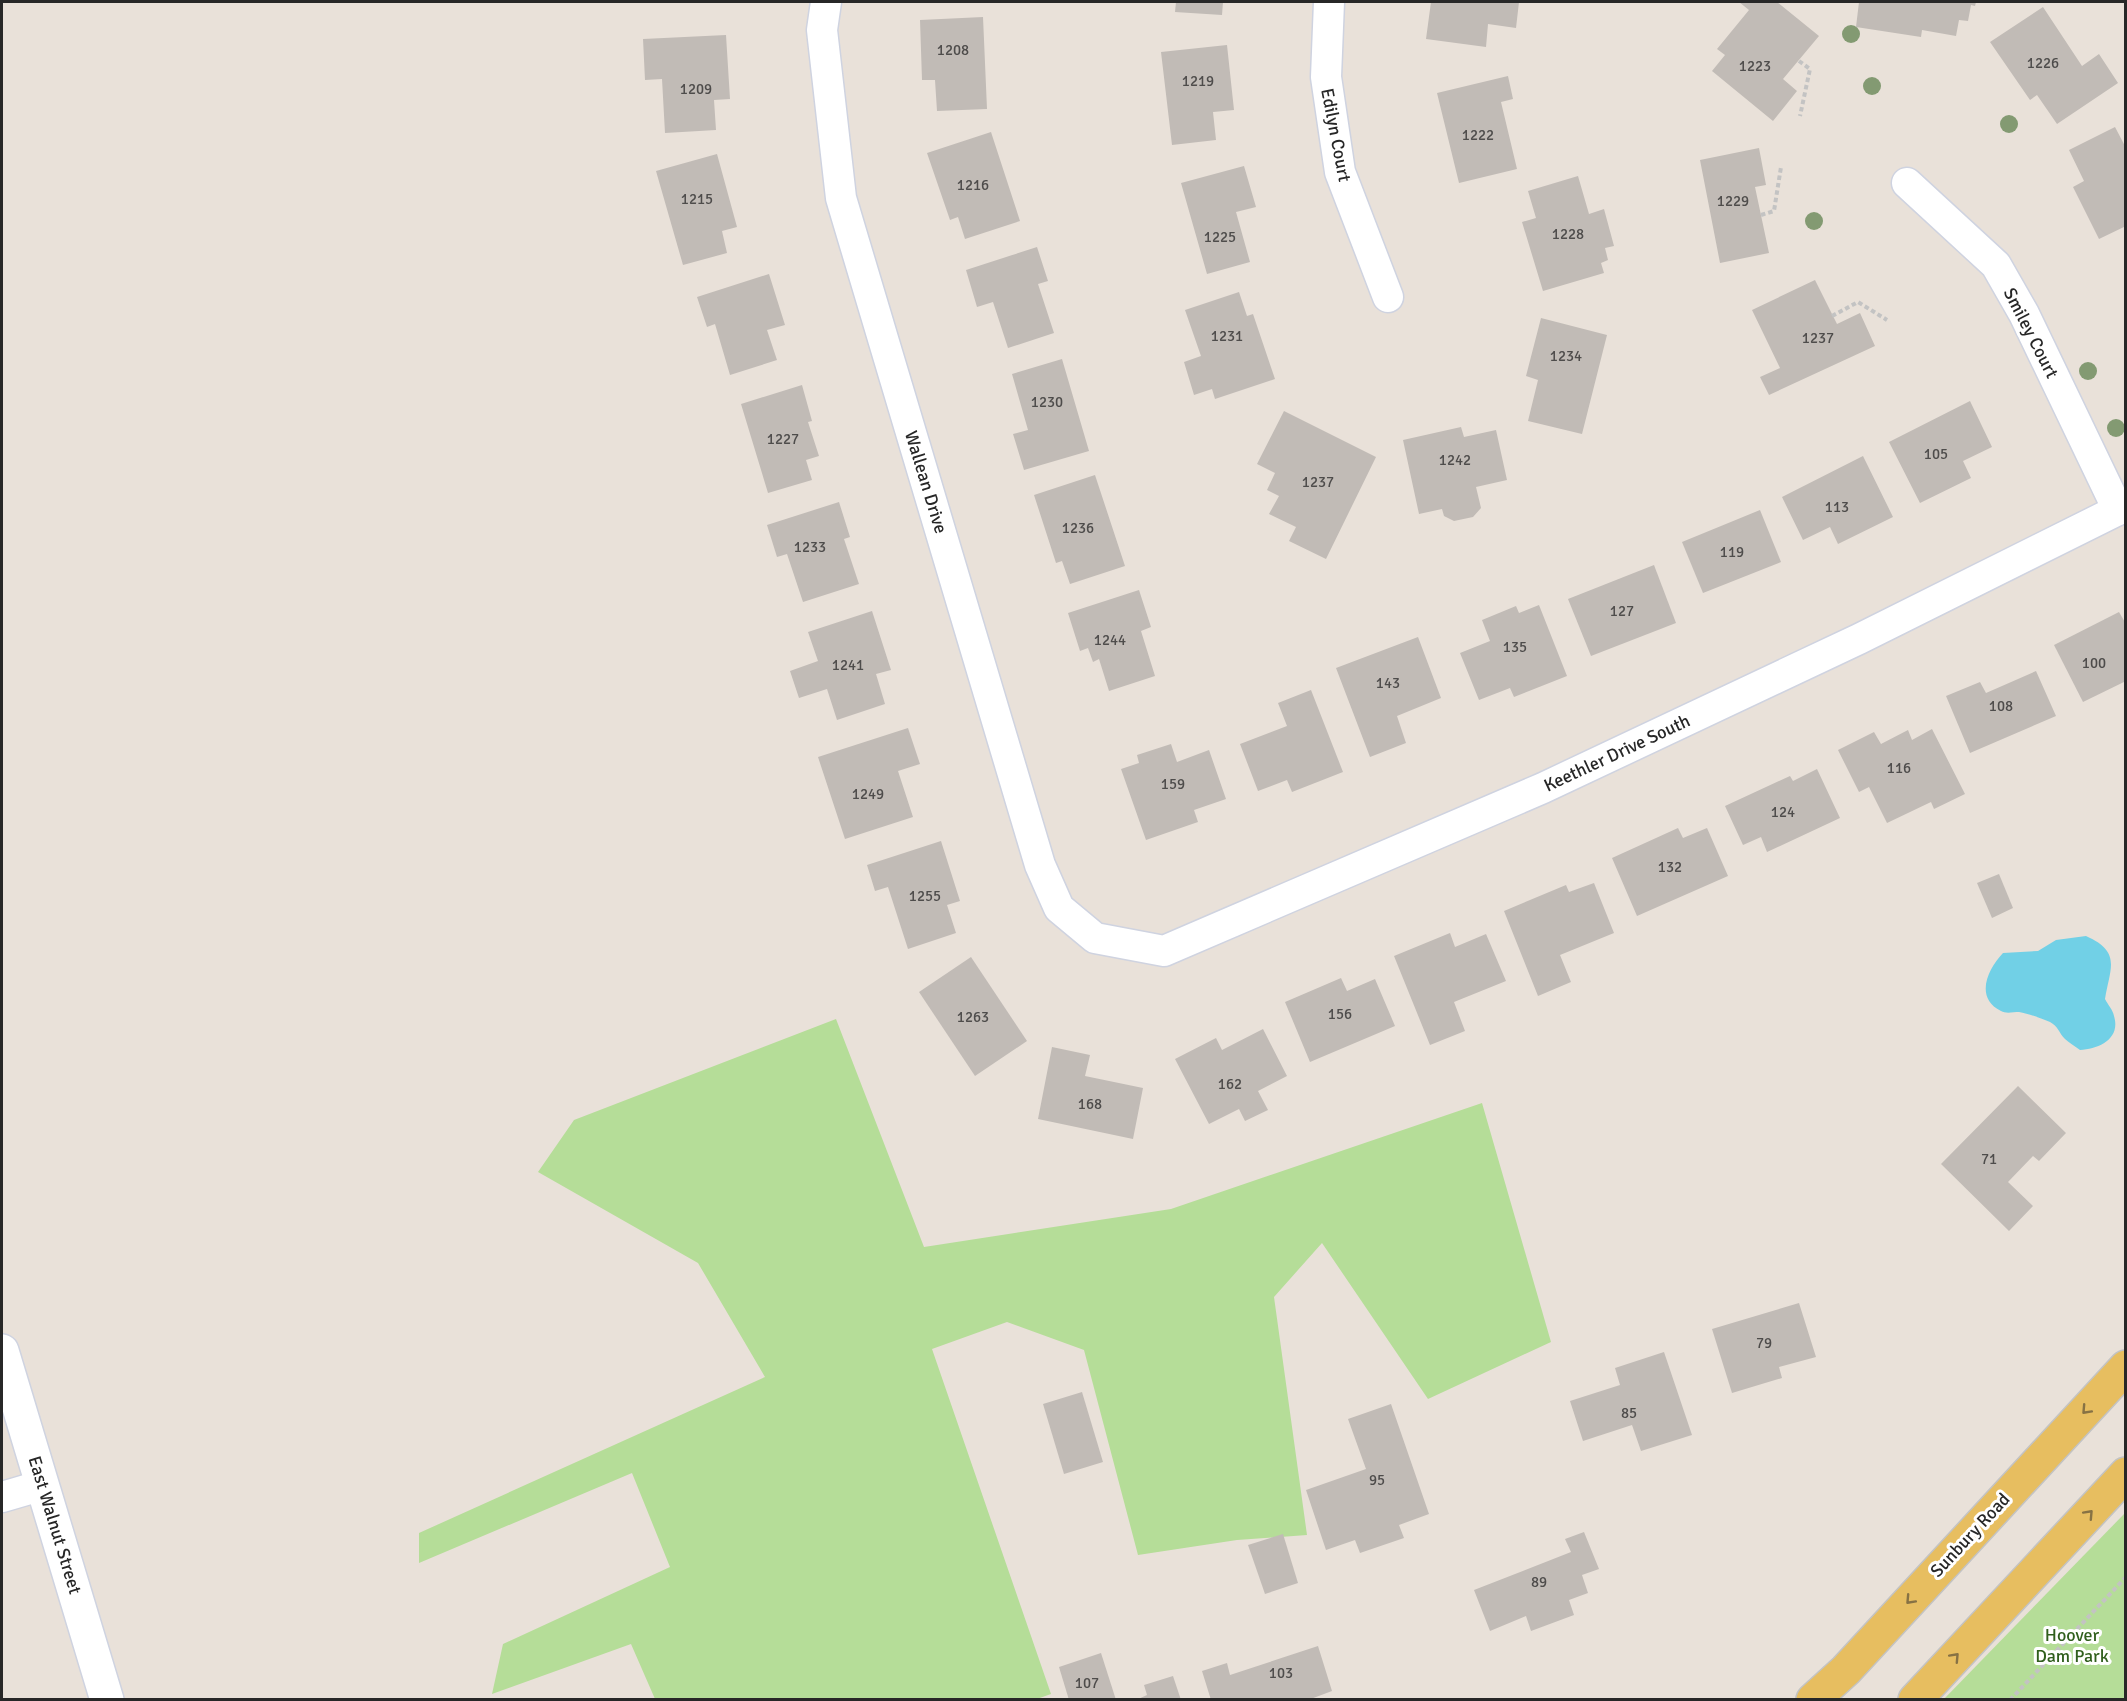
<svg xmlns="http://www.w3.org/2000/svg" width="2127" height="1701" font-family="Signika,sans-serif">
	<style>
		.green { fill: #b5dd98 }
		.water { fill: #71d0e6 }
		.building { fill: #c1bbb6 }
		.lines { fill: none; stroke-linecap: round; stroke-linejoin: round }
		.minor-casing { stroke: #cfd3e0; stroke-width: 33 }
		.secondary-casing { stroke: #cfd3e0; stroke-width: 36 }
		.primary-casing { stroke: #c3c3c3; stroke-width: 36 }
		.path { stroke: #c3c3c3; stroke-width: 4; stroke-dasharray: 4.5 3; stroke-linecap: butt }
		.minor { stroke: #fff; stroke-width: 30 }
		.secondary { stroke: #fff; stroke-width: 33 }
		.primary { stroke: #e7be60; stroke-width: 33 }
		.tree { fill: #839a72 }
		.oneway { stroke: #877244 }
		.labels { text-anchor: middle; stroke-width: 6; stroke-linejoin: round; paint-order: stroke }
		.number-label { font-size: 15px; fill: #4e4c4b }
		.street-label { font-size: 18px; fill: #272727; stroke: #fff }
		.park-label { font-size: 18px; fill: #305f1d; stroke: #fff }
	</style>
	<rect width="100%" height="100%" fill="#e9e1d9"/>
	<g class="green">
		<path d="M836,1019l88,228 247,-38 311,-106 69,239 -123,57 -106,-156 -48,54 33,238 -70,5 -99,15 -54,-205 -77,-28 -75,27 119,345 -17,6 -379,-1 -24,-55 -139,50 11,-50 167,-77 -38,-94 -213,90v-30l346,-156 -67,-114 -160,-91 36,-52z"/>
		<path d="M2125,1513v186h-181z"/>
	</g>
	<path class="water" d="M2086,936c36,16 24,32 19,63 3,6 8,11 9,17 7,23 -15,33 -34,34 -5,-4 -11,-7 -15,-11 -6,-6 -7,-13 -15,-17 -9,-4 -21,-8 -31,-10 -6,0 -13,2 -18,-1 -27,-14 -13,-42 2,-58l35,-2 18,-11z"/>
	<g class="building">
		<path d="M1176,2h47l-1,13 -47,-3z"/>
		<path d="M1431,2h88l-3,26 -28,-4 -2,23 -60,-8z"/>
		<path d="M1739,2h38l42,34 -36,43 14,12 -24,30 -61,-50 13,-16 -8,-6 32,-39z"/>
		<path d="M1859,2h117l-1,4 -4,-1 -3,16 -9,-1 -3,16 -34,-6 -1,7 -65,-10z"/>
		<path d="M2043,7l39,59 17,-12 19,29 -61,41 -20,-29 -7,5 -40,-58z"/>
		<path d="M983,17l4,92 -50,2 -2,-31h-13l-2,-60z"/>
		<path d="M726,35l4,64 -16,1 2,30 -51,3 -3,-54 -17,1 -2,-41z"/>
		<path d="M1227,45l7,65 -21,2 3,28 -44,5 -11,-93z"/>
		<path d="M1508,76l5,23 -12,3 16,67 -58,14 -22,-90z"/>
		<path d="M2115,127l11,21v78l-27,13 -26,-52 11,-6 -15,-31z"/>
		<path d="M991,132l29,89 -55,18 -7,-22 -8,3 -23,-67z"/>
		<path d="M1759,148l7,37 -11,2 14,66 -49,10 -20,-103z"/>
		<path d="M717,154l20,73 -15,4 5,22 -44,12 -27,-94z"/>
		<path d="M1244,166l12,41 -20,5 14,50 -43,12 -26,-91z"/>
		<path d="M1578,176l11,38 15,-5 10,37 -9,2 3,12 -7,3 3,10 -61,18 -21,-69 14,-4 -8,-27z"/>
		<path d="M1037,247l11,34 -10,3 16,49 -46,15 -15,-46 -16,5 -11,-37z"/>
		<path d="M769,274l16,51 -18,5 10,30 -47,15 -15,-51 -8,3 -10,-30z"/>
		<path d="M1815,280l22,44 23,-11 15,33 -106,49 -9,-18 20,-9 -28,-58z"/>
		<path d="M1239,292l8,24 6,-2 22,65 -60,20 -3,-10 -18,6 -10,-33 17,-6 -16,-46z"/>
		<path d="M1541,318l66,17 -25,99 -54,-13 10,-41 -12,-4z"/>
		<path d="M1062,359l27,92 -65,19 -11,-36 15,-4 -16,-56z"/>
		<path d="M802,385l10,36 -4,1 11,34 -13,4 6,20 -44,13 -27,-89z"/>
		<path d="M1970,401l22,46 -29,14 8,17 -51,25 -31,-61z"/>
		<path d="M1284,411l92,46 -50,102 -37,-18 7,-14 -27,-13 10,-18 -12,-6 8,-17 -18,-9z"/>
		<path d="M1461,427l3,10 32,-7 11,50 -31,7 5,21 -8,9 -19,4 -10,-5 -2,-7 -23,5 -16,-74z"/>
		<path d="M1863,456l30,61 -55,27 -8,-17 -27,13 -21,-43z"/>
		<path d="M1095,475l30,91 -55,18 -8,-23 -6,2 -22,-68z"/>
		<path d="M839,502l11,35 -6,2 15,45 -56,18 -16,-48 -10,3 -10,-32z"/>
		<path d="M1760,510l21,52 -78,31 -21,-51z"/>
		<path d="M1654,565l22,58 -85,33 -23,-57z"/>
		<path d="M1139,590l12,37 -10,4 14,45 -46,15 -10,-32 -6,3 -5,-14 -8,3 -12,-38z"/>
		<path d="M1539,605l28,71 -53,21 -4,-9 -31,12 -19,-47 30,-12 -8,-21 34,-14 3,7z"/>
		<path d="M872,611l19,59 -15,4 9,30 -48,16 -10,-31 -28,9 -9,-27 28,-10 -10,-29z"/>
		<path d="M2119,612l7,12v57l-43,21 -29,-57z"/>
		<path d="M1418,637l23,61 -44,18 9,27 -36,14 -34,-89z"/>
		<path d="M2036,671l20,45 -86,37 -24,-57 34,-14 6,11z"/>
		<path d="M1311,690l32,82 -51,20 -5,-12 -29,11 -18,-47 47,-18 -9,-23z"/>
		<path d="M908,728l12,36 -22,7 15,46 -68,22 -27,-82z"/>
		<path d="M1932,729l33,65 -31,15 -3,-7 -44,21 -18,-36 -10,5 -21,-42 36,-18 7,12 27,-14 4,10z"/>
		<path d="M1171,744l6,18 32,-12 17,49 -32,11 4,12 -52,18 -25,-71 18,-6 -2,-8z"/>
		<path d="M1817,769l23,49 -73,34 -6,-15 -18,8 -18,-39 65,-30 3,5z"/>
		<path d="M1678,828l5,10 24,-10 21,48 -91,40 -25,-58z"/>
		<path d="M941,841l19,60 -13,4 9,28 -48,16 -20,-62 -13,4 -8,-26z"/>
		<path d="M1999,874l14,34 -21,10 -15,-35z"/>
		<path d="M1594,883l20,50 -54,22 11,27 -33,14 -34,-85 62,-26 3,7z"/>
		<path d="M1450,933l5,14 31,-13 20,47 -52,21 11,29 -35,14 -36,-89z"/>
		<path d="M971,957l56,84 -52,35 -56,-84z"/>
		<path d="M1341,978l6,13 28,-12 20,47 -85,36 -25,-60z"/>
		<path d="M1263,1029l24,47 -29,15 10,19 -23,11 -6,-12 -30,15 -34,-65 41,-21 6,12z"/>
		<path d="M1052,1047l38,8 -5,21 58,12 -10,51 -95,-20z"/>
		<path d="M2018,1086l48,47 -27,28 -6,-5 -25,26 25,24 -24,25 -68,-67z"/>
		<path d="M1799,1303l17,54 -37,10 3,11 -50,15 -20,-64z"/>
		<path d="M1664,1352l28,83 -51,16 -9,-26 -49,16 -13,-40 50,-16 -5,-17z"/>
		<path d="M1082,1392l21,70 -39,12 -21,-70z"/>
		<path d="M1391,1404l38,110 -30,11 5,13 -44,15 -5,-13 -29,10 -20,-60 60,-21 -18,-50z"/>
		<path d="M1584,1532l15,37 -17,6 6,18 -19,7 5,15 -43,16 -5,-15 -36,15 -16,-41 97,-38 -6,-13z"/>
		<path d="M1283,1534l15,49 -33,11 -17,-49z"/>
		<path d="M1318,1646l14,45 -24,9h-97l-9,-29 25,-8 3,12z"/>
		<path d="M1101,1653l15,47h-47l-10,-33z"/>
		<path d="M1173,1676l8,24h-45l11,-5 -3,-10z"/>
	</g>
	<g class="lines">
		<defs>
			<g id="minor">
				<path d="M826,2l-4,28 19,168 199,667 19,43 36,30 69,13 379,-163 316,-149 267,-133"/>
				<path d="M1329,2l-3,75 14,95 48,125"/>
				<path d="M1907,183l89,82 28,49 94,196"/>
				<path d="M2,1497l41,-12"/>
			</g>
			<path id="secondary" d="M2,1351l105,349"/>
			<g id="primary">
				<path d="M1813,1700l33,-30 280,-303"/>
				<path d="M1915,1700l211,-226"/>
			</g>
		</defs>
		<use href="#minor" class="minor-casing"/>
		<use href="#secondary" class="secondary-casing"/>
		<use href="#primary" class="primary-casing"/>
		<g class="path">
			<path d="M1799,61l11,8 -10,47"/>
			<path d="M1761,215l13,-4 7,-44"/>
			<path d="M1832,316l26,-14 29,18"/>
			<path d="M2010,1700l116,-123"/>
		</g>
		<use href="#minor" class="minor"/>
		<use href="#secondary" class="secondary"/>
		<use href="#primary" class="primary"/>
	</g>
	<g class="tree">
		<circle cx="1851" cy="34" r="9"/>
		<circle cx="1872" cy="86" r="9"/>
		<circle cx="2009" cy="124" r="9"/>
		<circle cx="1814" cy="221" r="9"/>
		<circle cx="2088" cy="371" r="9"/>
		<circle cx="2116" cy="428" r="9"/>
	</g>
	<defs><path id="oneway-chevron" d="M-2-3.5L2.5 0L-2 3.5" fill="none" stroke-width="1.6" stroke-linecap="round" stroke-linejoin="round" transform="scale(1.5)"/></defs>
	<g class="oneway">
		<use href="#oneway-chevron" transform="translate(2086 1410) rotate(133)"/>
		<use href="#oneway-chevron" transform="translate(2089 1514) rotate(-47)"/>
		<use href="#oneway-chevron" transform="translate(1910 1600) rotate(133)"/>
		<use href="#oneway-chevron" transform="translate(1955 1657) rotate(-47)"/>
	</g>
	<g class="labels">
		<g class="number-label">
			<text x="953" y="55">1208</text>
			<text x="2043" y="68">1226</text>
			<text x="1755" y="71">1223</text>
			<text x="1198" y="86">1219</text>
			<text x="696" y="94">1209</text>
			<text x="1478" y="140">1222</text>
			<text x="973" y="190">1216</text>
			<text x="697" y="204">1215</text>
			<text x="1733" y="206">1229</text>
			<text x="1568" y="239">1228</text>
			<text x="1220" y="242">1225</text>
			<text x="1227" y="341">1231</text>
			<text x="1818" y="343">1237</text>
			<text x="1566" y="361">1234</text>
			<text x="1047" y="407">1230</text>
			<text x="783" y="444">1227</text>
			<text x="1936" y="459">105</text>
			<text x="1455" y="465">1242</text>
			<text x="1318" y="487">1237</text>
			<text x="1837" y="512">113</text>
			<text x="1078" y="533">1236</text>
			<text x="810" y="552">1233</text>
			<text x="1732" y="557">119</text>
			<text x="1622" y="616">127</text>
			<text x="1110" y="645">1244</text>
			<text x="1515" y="652">135</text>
			<text x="2094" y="668">100</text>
			<text x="848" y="670">1241</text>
			<text x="1388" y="688">143</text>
			<text x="2001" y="711">108</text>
			<text x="1899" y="773">116</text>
			<text x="1173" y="789">159</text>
			<text x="868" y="799">1249</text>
			<text x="1783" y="817">124</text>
			<text x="1670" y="872">132</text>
			<text x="925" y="901">1255</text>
			<text x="1340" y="1019">156</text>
			<text x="973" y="1022">1263</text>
			<text x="1230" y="1089">162</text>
			<text x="1090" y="1109">168</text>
			<text x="1989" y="1164">71</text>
			<text x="1764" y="1348">79</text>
			<text x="1629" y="1418">85</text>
			<text x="1377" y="1485">95</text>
			<text x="1539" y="1587">89</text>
			<text x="1281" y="1678">103</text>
			<text x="1087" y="1688">107</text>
		</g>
		<g class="street-label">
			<text transform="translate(1336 135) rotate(79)" y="6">Edilyn Court</text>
			<text transform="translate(2031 333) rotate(63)" y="6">Smiley Court</text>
			<text transform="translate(926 482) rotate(73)" y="6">Wallean Drive</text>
			<text transform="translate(1617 753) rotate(-25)" y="6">Keethler Drive South</text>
			<text transform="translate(55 1525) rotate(73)" y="6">East Walnut Street</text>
			<text transform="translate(1970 1535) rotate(-47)" y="6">Sunbury Road</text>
		</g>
		<g class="park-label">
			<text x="2072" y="1641">Hoover<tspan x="2072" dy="21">Dam Park</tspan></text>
		</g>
	</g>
	<rect width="2127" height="1701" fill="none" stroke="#272727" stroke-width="6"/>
</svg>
